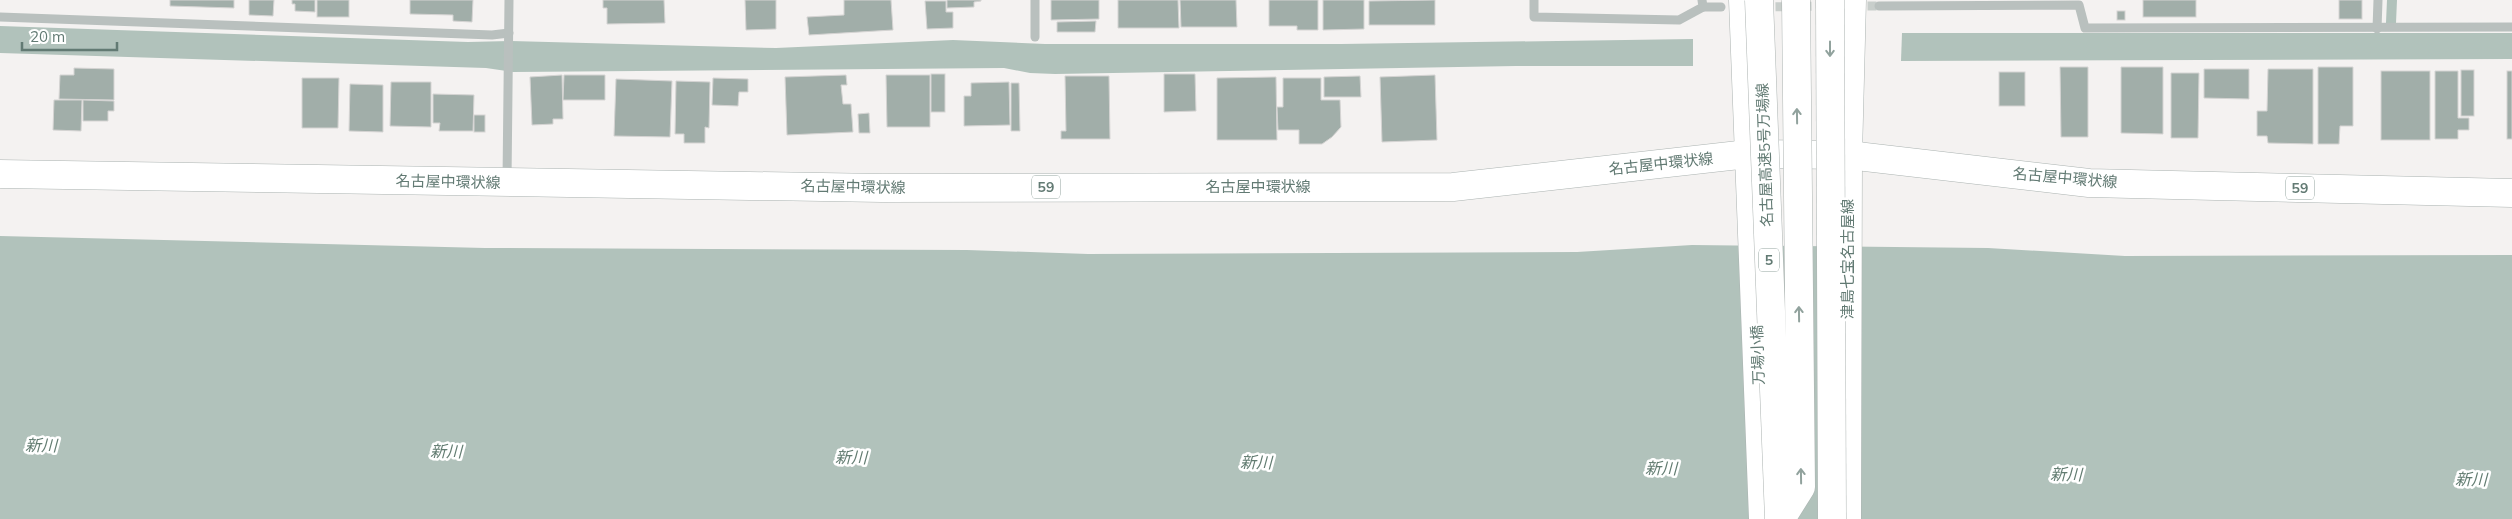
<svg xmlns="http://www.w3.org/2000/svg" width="2512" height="519" font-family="Mulish,'Noto Sans JP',sans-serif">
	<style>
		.water { fill: #b1c2bb }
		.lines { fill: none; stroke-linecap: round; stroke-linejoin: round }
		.stream { stroke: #b1c2bb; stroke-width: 10 }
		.building { fill: #a1aea9; stroke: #d5d4d3 }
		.minor-tunnel { stroke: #c8cecb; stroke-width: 9; stroke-dasharray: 9 4.5; stroke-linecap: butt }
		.major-casing { stroke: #abb3b1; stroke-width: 29 }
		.minor { stroke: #b9c0be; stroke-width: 9 }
		.major { stroke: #fff; stroke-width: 28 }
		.highway-bridge-casing { stroke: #adb4b2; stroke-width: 29; stroke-linecap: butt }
		.highway-bridge { stroke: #fff; stroke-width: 28 }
		.oneway { stroke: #91a29d }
		.labels { text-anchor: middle; stroke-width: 5; stroke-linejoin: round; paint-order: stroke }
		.shield { fill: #fff; stroke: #91a29d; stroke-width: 1 }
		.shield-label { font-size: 14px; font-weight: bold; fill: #627a73 }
		.street-label { font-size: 15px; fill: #627a73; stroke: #fff }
		.water-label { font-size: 16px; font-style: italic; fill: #627c71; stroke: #fff }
	</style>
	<rect width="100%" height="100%" fill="#f4f2f1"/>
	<g class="water">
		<path d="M0,26l468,16 43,-1 265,7 177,-8 92,4h296l352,-5v27h-177l-461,8 -25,-1 -26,-5 -491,4 -27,-4 -486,-15z"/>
		<path d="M1902,33h610v26l-611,2z"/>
		<path d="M0,236l485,12 482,2 121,4 489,-2 115,-7 296,3 137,8 387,-1v264h-2512z"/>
	</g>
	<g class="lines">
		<path class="stream" d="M2391,23l1,-23"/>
	</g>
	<g class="building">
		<path d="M170,0h64v8l-64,-2z"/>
		<path d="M249,0h25l-1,16 -24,-1z"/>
		<path d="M292,0h23v12l-20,-1v-7h-3z"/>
		<rect x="317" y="0" width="32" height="17"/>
		<path d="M410,0h63l-1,22 -19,-1v-6l-43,-1z"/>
		<path d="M603,0h61l1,23 -58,1v-16h-4z"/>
		<path d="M745,0h31v29l-30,1z"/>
		<path d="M844,0h47l2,30 -84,5 -2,-18 37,-2z"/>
		<path d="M947,0h34v1l-7,1v5l-27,1z"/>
		<path d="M1051,0h48v19l-48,1z"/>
		<path d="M1118,0h60l1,28h-61z"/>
		<path d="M1180,0h56l1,27h-56z"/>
		<path d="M1269,0h49v30h-21v-4h-28z"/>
		<path d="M1323,0h41v29l-41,1z"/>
		<path d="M1435,0v25h-66v-24z"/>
		<rect x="2143" y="0" width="53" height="17"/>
		<rect x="2339" y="0" width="23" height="19"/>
		<path d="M925,1h21v11h7v16l-26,1z"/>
		<rect x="2117" y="11" width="8" height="9"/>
		<path d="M1096,21l-1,11h-38v-10z"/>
		<path d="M2060,67h28v70h-27z"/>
		<path d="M2121,67h42v67l-42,-1z"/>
		<path d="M2318,67h35v59h-13l-1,18h-21z"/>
		<path d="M74,68l40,1v31l-55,-1 1,-24h14z"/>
		<path d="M2204,69h45v30l-45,-1z"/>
		<path d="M2268,69h45v75l-45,-1 -1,-7h-10v-25h10z"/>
		<rect x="2461" y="70" width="13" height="46"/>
		<rect x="2381" y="71" width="49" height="69"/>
		<path d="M2435,71h23v47h11v12h-11v9h-23z"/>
		<rect x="2507" y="71" width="5" height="68"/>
		<rect x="1999" y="72" width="26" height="34"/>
		<path d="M2171,73h28l-1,65h-27z"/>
		<rect x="931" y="74" width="14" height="38"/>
		<path d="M1164,74h31l1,37 -32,1z"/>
		<path d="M562,75l1,44h-10v5l-21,1 -2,-48z"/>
		<path d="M564,75h41v25h-42z"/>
		<path d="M846,75l1,10h-6l2,19h8l2,28 -66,3 -2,-58z"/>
		<path d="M886,75h44v52h-43z"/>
		<path d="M1435,75l2,65 -55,2 -2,-65z"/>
		<path d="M1065,76h44l1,63h-49v-8h5z"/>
		<path d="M1360,76l1,21h-37v-20z"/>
		<path d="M1276,77l1,63h-60v-62z"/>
		<path d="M302,78h37l-1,50h-36z"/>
		<path d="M713,78l35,1v13h-9l-1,14 -26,-1z"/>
		<path d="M1283,78h38v22h19l1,27 -9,10 -10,7h-23v-14h-21l-1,-23h6z"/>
		<path d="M616,79l56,2 -2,56 -56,-1z"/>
		<path d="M676,81l34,1 -1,46 -4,-1v16h-21v-9h-9z"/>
		<path d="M391,82h40v45l-41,-1z"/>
		<path d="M1009,82l1,43 -46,1v-30h7v-13z"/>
		<path d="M1011,83h8l1,48h-9z"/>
		<path d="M350,84l33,1v47l-34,-1z"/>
		<path d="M433,94l41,1 -1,36h-34l1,-8h-7z"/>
		<path d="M54,100h28l-1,31 -28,-1z"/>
		<path d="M83,100l31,1v10h-6v10h-25z"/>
		<path d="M869,113l1,20h-11l-1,-19z"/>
		<rect x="474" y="115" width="11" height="17"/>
	</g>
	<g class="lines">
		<g class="minor-tunnel">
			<path d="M1854,6h25"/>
			<path d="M1762,7l64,-1"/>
		</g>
		<defs>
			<g id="major">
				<path d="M1743,0l20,519"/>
				<path d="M0,174l882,14 571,-1 295,-33 100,1 241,28 423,10"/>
				<path d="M1847,519l1,-364 4,-155"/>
			</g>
		</defs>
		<use href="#major" class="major-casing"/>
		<g class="minor">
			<path d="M1035,0v37"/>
			<path d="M1534,0v17l145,3 24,-13 -1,-7"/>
			<path d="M1879,6l200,-1 6,23 427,-1"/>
			<path d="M1703,7h18"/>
			<path d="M0,17l492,18 17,-2"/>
			<path d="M2377,29l1,-29"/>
			<path d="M507,180l2,-180"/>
		</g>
		<use href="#major" class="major"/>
		<defs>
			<g id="highway-bridge">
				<path d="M1759,0l20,519"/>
				<path d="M1830,0l2,519"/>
				<path d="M1781,519l20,-32 -5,-487"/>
			</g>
		</defs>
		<use href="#highway-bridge" class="highway-bridge-casing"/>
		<use href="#highway-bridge" class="highway-bridge"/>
	</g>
	<defs><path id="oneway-shaft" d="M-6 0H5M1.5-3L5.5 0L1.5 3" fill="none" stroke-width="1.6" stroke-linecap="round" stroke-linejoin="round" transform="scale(1.25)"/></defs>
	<g class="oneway">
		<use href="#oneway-shaft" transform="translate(1830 49) rotate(90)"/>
		<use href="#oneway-shaft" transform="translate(1797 116) rotate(-91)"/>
		<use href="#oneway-shaft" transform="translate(1799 314) rotate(-91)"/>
		<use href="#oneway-shaft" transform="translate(1801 476) rotate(-91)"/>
	</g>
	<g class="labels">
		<g class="shield">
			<rect x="1032" y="175.5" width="28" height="23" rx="4"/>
			<rect x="2286" y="176.5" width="28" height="23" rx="4"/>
			<rect x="1759" y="248.5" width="20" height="23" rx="4"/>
		</g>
		<g class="shield-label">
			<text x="1046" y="192">59</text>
			<text x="2300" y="193">59</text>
			<text x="1769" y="265">5</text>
		</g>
		<g class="street-label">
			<text transform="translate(1765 155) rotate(-92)" y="5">名古屋高速5号万場線</text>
			<text transform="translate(1661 164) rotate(-6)" y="5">名古屋中環状線</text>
			<text transform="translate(2065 178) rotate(5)" y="5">名古屋中環状線</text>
			<text transform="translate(448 182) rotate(1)" y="5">名古屋中環状線</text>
			<text transform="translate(853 187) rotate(1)" y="5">名古屋中環状線</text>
			<text x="1258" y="192">名古屋中環状線</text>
			<text transform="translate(1848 259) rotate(-90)" y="5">津島七宝名古屋線</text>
			<text transform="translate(1758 355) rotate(-92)" y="5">万場小橋</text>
		</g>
		<g class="water-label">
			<text transform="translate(41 445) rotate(1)" y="6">新川</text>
			<text transform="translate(446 451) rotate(1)" y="6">新川</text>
			<text transform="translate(851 457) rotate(1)" y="6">新川</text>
			<text transform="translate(1256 462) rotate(1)" y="6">新川</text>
			<text transform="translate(1661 468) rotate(1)" y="6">新川</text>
			<text transform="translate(2066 474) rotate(1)" y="6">新川</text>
			<text transform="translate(2471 479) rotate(1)" y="6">新川</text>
		</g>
	</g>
	<path d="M22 42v8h95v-8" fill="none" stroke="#627a73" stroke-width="2.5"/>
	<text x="30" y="42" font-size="15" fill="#627a73" stroke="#ffffff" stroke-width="4" paint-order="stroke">20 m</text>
</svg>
